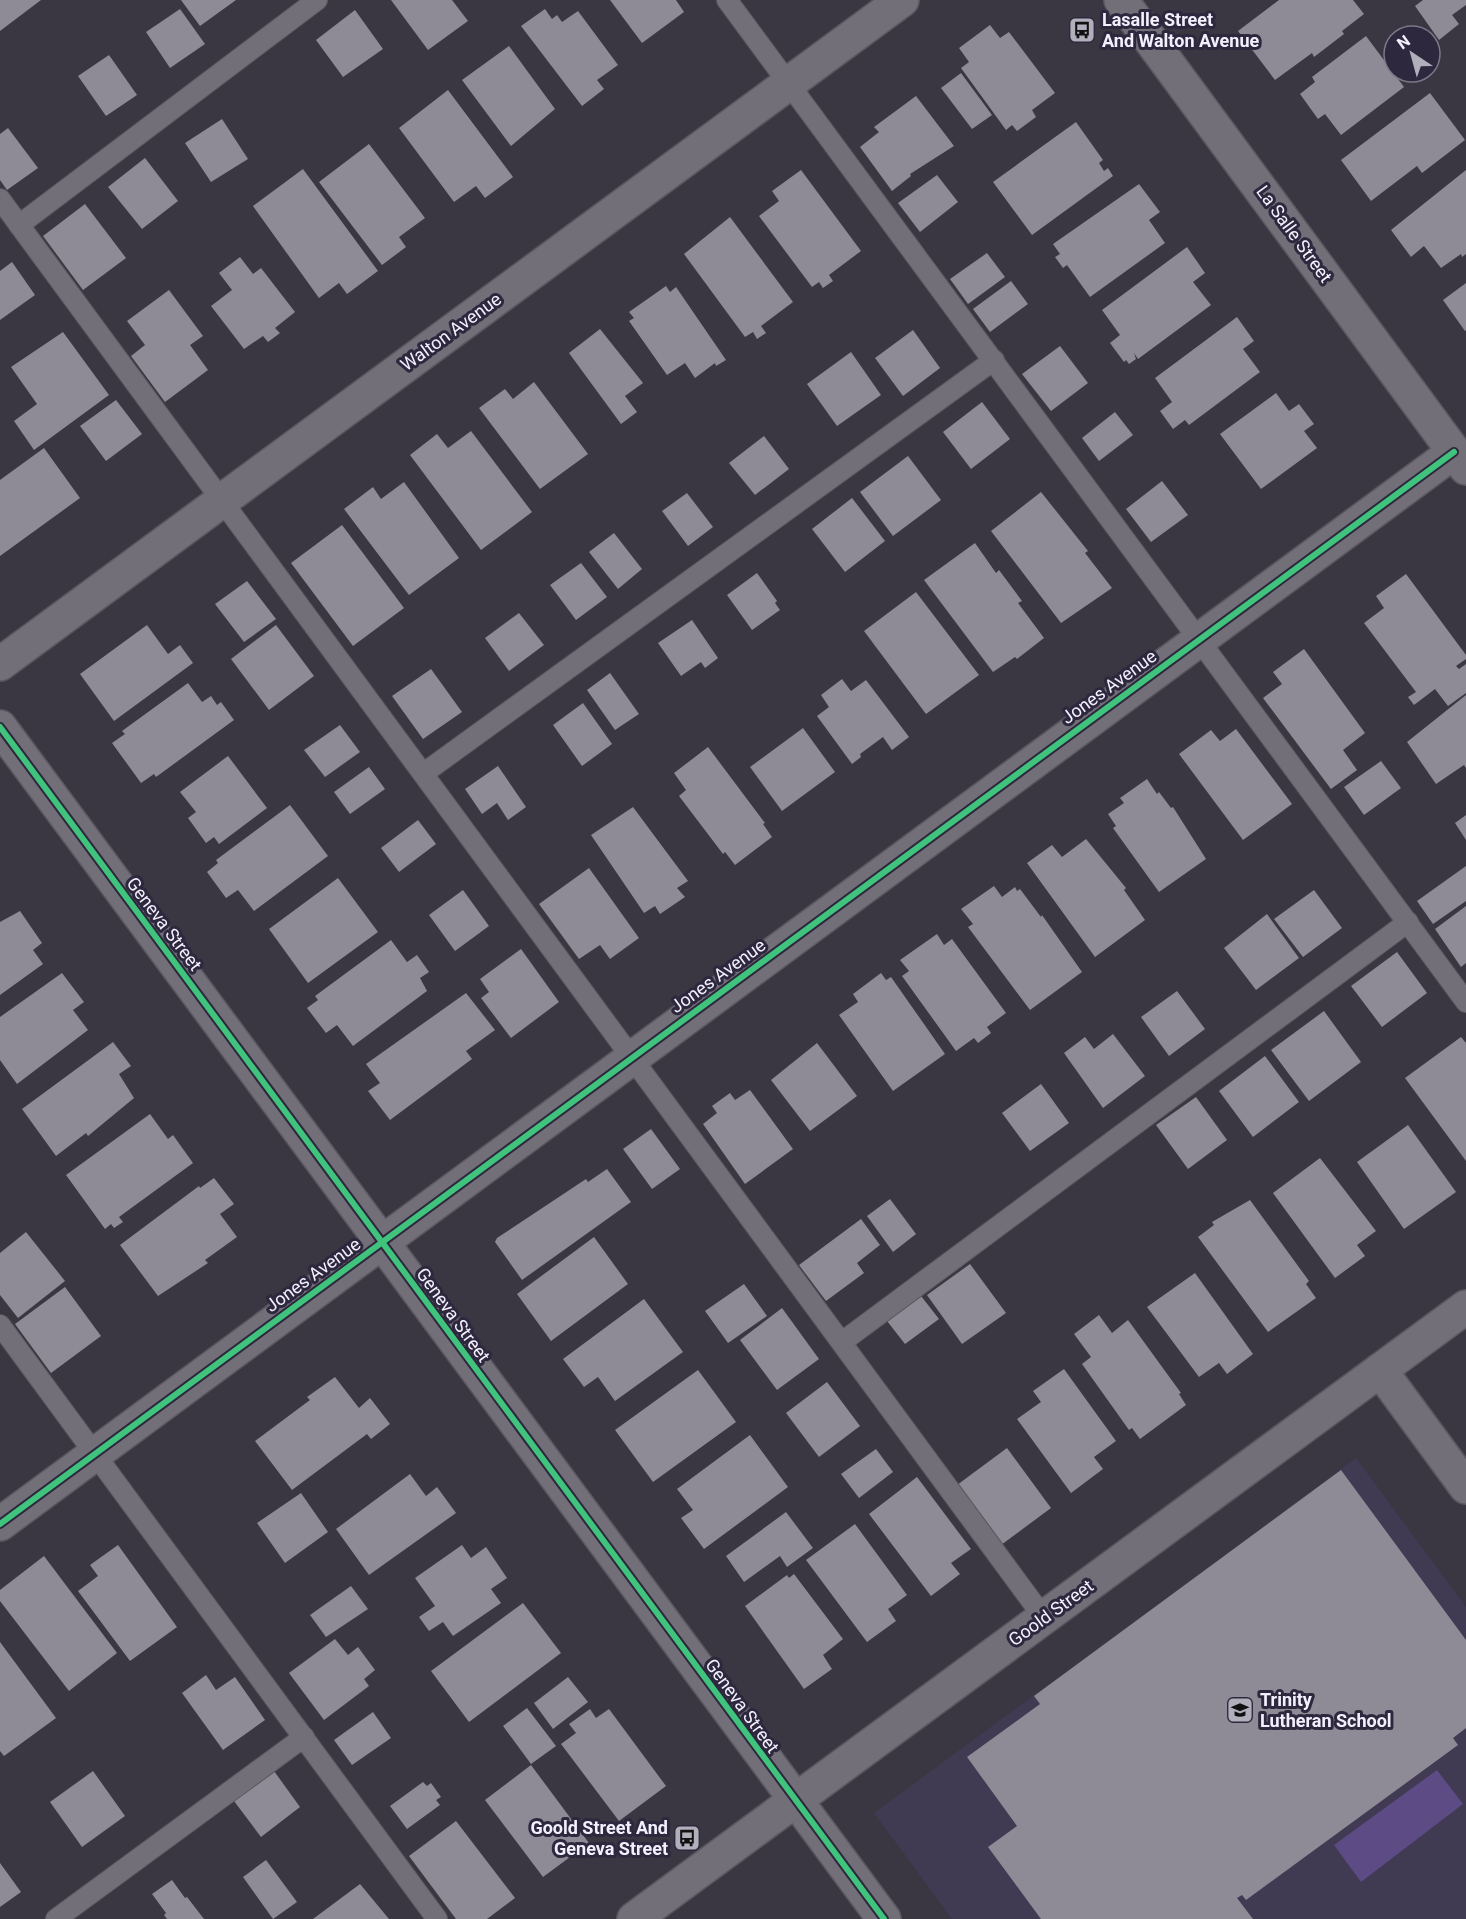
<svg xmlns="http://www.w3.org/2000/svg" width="1466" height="1919" font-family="Roboto,sans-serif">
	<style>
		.built { fill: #413a53 }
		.green { fill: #5c4b84 }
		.building { fill: #8e8b96 }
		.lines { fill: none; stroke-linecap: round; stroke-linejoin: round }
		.service-casing { stroke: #595660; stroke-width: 22 }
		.minor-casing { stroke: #595660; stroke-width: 36 }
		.tertiary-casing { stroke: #595660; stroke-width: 36 }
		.service { stroke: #726f79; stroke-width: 20 }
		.minor { stroke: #726f79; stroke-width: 33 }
		.tertiary { stroke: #726f79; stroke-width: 33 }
		.cycleway-casing { stroke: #2d283d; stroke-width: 10 }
		.cycleway { stroke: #40c37c; stroke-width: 6 }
		.labels { text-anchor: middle; stroke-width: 6; stroke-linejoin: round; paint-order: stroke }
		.poi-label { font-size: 18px; font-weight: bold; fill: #f3f0fe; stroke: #2d283d; text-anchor: start }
		.street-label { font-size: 18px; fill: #f3f0fe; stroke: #2d283d }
	</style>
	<rect width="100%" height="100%" fill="#3a3742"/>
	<path class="built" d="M1356,1458l110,149v312h-514l-78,-106z"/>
	<path class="green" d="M1437,1770l26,34 -102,78 -27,-37z"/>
	<g class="building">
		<path d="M0,0h41l-41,31z"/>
		<path d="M181,0h55l-36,26z"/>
		<path d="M391,0h61l16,21 -40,29z"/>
		<path d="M610,0h66l8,12 -42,31z"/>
		<path d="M1279,0h74l11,14 -22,17 2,3 -30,23 -2,-4 -37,27 -37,-49z"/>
		<path d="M1423,0h43v5l-14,10 7,9 -20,16 -24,-34z"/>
		<path d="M180,9l25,35 -35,24 -24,-36z"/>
		<path d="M545,9l7,10 5,-4 5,7 16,-11 40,54 -21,15 7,9 -22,17 -61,-80z"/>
		<path d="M355,10l28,39 -40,28 -27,-37z"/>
		<path d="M990,25l10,13 9,-6 46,61 -23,17 4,7 -19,14 -5,-6 -6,5 -45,-62 8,-6 -10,-14z"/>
		<path d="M1366,36l38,51 -63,48 -16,-21 -7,5 -18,-25 15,-12 -3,-5z"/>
		<path d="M509,46l46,63 -44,37 -49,-66z"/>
		<path d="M109,55l28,40 -31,21 -28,-40z"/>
		<path d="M961,73l31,42 -20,14 -31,-41z"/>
		<path d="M448,90l65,87 -28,21 -9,-12 -22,16 -55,-74z"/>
		<path d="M1430,93l35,47 -43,33 -5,-7 -46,35 -30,-41z"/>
		<path d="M916,96l38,50 -44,28 1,2 -19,15 -32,-44 19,-15 -5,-5z"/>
		<path d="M222,119l26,40 -37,23 -26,-39z"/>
		<path d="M1076,122l27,38 -4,3 5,8 4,-3 5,8 -81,59 -39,-53z"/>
		<path d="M8,128l30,40 -31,22 -7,-10v-46z"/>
		<path d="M369,144l56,74 -26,19 7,10 -24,18 -63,-83z"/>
		<path d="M145,158l33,43 -36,28 -34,-42z"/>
		<path d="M303,169l75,102 -31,23 -8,-11 -20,15 -66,-92z"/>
		<path d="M801,170l60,81 -32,24 4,6 -10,7 -4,-6 -7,5 -53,-71 20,-15 -7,-10z"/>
		<path d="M1466,170v84l-4,3 -1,-3 -20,14 -17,-22 -13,11 -20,-27z"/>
		<path d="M937,175l21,27 -38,30 -22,-29z"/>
		<path d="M1139,184l21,28 -11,8 16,23 -75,54 -23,-32 -4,3 -8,-11 5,-3 -7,-10z"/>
		<path d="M85,204l41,54 -43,32 -40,-54z"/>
		<path d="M730,217l63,85 -32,24 5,7 -9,6 -4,-7 -8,5 -61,-83z"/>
		<path d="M1187,247l18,26 -12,9 18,23 -73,54 -4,-6 2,6 -7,5 -3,-4 -2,2 -14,-19 10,-8 -18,-25z"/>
		<path d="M987,253l18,24 -37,27 -18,-25z"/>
		<path d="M240,257l13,17 8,-6 34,44 -20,16 5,5 -12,9 -5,-6 -19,13 -33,-43 21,-16 -13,-17z"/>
		<path d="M12,262l23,33 -35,25v-49z"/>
		<path d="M1011,281l17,23 -38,28 -17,-23z"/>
		<path d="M1466,283v47l-1,1 -22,-31z"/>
		<path d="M666,286l4,6 6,-5 50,73 -10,6 -1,-3 -20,15 -10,-15 -18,12 -38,-54 5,-3 -5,-6z"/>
		<path d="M169,290l34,46 -13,9 18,25 -43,32 -34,-46 14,-11 -18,-24z"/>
		<path d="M1237,317l17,24 -11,8 17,23 -71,53 -4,-5 -12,9 -13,-18 12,-9 -17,-24z"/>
		<path d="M600,329l43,54 -18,13 12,16 -16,12 -52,-71z"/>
		<path d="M913,330l27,38 -37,28 -28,-38z"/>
		<path d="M63,332l46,63 -75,55 -20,-29 23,-17 -26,-37z"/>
		<path d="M1060,346l28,37 -37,28 -29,-37z"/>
		<path d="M851,352l30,43 -44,31 -30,-42z"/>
		<path d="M534,382l54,72 -48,35 -61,-81 26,-19 8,10z"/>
		<path d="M1276,393l13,18 10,-7 15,20 -10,7 13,17 -56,41 -41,-55z"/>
		<path d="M116,400l26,34 -36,27 -26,-35z"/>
		<path d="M982,402l28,37 -39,30 -28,-37z"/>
		<path d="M1115,412l18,23 -34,26 -17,-23z"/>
		<path d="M471,431l61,81 -51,38 -71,-95 27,-21 11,14z"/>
		<path d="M764,436l25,33 -34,26 -26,-32z"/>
		<path d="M44,448l36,50 -80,58v-76z"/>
		<path d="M908,456l33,44 -48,36 -33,-44z"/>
		<path d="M1162,481l26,34 -37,27 -25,-33z"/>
		<path d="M404,482l55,76 -50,37 -65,-86 29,-22 8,12z"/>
		<path d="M1041,492l47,59 -3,2 27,35 -51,35 -70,-92z"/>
		<path d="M687,493l26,34 -25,19 -26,-35z"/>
		<path d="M852,498l33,43 -40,31 -33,-43z"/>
		<path d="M342,525l62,83 -51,38 -62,-83z"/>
		<path d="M614,533l28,36 -24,20 -29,-37z"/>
		<path d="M975,543l21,30 3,-3 23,31 -4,2 26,35 -27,21 -2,-2 -22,15 -69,-92z"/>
		<path d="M581,563l26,34 -31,23 -26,-35z"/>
		<path d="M757,573l20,28 -2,2 5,7 -28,20 -25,-35z"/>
		<path d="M1406,574l60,81v4l-10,7 3,3 7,-5v29l-18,13 -13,-17 -21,16 -6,-8 8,-5 -52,-69 20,-15 -8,-12z"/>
		<path d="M247,581l29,38 -32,23 -29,-38z"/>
		<path d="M916,592l63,83 -53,39 -62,-83z"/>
		<path d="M519,613l25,32 -35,26 -24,-33z"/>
		<path d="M692,620l26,38 -13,10 -4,-6 -20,14 -23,-33z"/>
		<path d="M147,625l21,29 12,-9 13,18 -79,58 -34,-47z"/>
		<path d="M276,625l38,51 -45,34 -38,-51z"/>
		<path d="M1304,649l61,84 -22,17 14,20 -26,19 -68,-91 19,-14 -9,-12z"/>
		<path d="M431,669l31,43 -39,27 -31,-43z"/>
		<path d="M610,673l29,41 -24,16 -28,-40z"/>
		<path d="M842,679l9,12 15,-11 43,57 -17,13 -9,-13 -23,17 1,3 -9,7 -35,-48 12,-9 -8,-12z"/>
		<path d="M188,683l14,19 9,-6 6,9 4,-3 13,18 -78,57 -2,-3 -13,9 -29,-40 13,-9 -3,-3z"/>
		<path d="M1466,695v73l-2,-3 -28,19 -29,-42z"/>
		<path d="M583,703l29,41 -30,22 -29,-41z"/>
		<path d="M340,725l20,27 -35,25 -21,-27z"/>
		<path d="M803,728l32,44 -53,39 -32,-44z"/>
		<path d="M1236,729l56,75 -49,36 -64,-86 32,-24 9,11z"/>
		<path d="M708,747l57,76 -2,1 9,13 -37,28 -10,-13 -2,2 -44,-58 7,-6 -12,-17z"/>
		<path d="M228,756l39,52 -48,36 -5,-7 -8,6 -18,-25 8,-6 -16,-20z"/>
		<path d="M1381,761l20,27 -37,27 -20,-28z"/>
		<path d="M498,766l28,41 -18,13 -11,-17 -15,11 -17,-25z"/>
		<path d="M369,767l16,22 -35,25 -16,-22z"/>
		<path d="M1147,779l10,15 2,-2 12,16 2,-1 33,52 -47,33 -46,-64 3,-2 -8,-12 16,-11 -4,-5z"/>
		<path d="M290,805l38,51 -74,55 -16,-21 -12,8 -19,-26 11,-9 -2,-3z"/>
		<path d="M633,807l55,74 -11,7 8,9 -25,17 -5,-8 -11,7 -53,-78z"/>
		<path d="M1466,815v25l-11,-17z"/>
		<path d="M418,820l18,24 -37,28 -18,-24z"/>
		<path d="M1086,839l40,49 -2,2 21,30 -50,37 -68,-94 25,-18 10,12z"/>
		<path d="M1466,866v35l-33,23 -16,-23z"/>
		<path d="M589,868l50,70 -29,21 -10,-14 -21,14 -40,-55z"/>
		<path d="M338,878l40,54 -70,51 -39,-54z"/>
		<path d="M994,886l8,11 13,-10 2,4 3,-2 21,28 1,-2 40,57 -52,38 -62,-83 5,-3 -12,-15z"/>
		<path d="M463,890l26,36 -34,25 -26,-36z"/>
		<path d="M1314,890l28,38 -39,29 -29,-38z"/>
		<path d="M1466,906v57l-5,4 -26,-38z"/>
		<path d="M20,911l22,32 -9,7 10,14 -43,31v-73z"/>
		<path d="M1267,914l32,44 -43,32 -32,-42z"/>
		<path d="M937,934l7,11 8,-6 54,74 -19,14 4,6 -13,10 -4,-5 -18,13 -54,-75 7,-5 -9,-11z"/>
		<path d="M391,940l16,22 10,-7 12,17 -9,6 7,13 -74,55 -16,-21 -11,8 -19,-25 11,-8 -3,-4z"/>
		<path d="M521,949l38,53 -48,36 -30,-40 8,-6 -9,-13z"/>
		<path d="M1397,952l30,41 -45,34 -31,-41z"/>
		<path d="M62,973l22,29 -11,8 15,20 -71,54 -17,-24v-43z"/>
		<path d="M881,973l5,7 5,-3 54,77 -52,37 -54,-76 19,-13 -5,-8z"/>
		<path d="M1177,991l28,38 -36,27 -28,-39z"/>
		<path d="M466,993l29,37 -29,21 6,8 -82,61 -22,-29 12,-8 -14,-19z"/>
		<path d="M1324,1011l37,51 -52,39 -38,-51z"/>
		<path d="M1113,1034l32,42 -42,32 -39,-55 21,-16 9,12z"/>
		<path d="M1461,1037l5,6v118l-61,-83z"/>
		<path d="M113,1042l18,24 -12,8 15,24 -46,38 -2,-3 -30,23 -34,-47z"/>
		<path d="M817,1043l40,53 -47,35 -39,-51z"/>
		<path d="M1265,1056l34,46 -46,35 -34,-46z"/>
		<path d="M1041,1084l28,39 -39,28 -28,-38z"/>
		<path d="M750,1090l43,59 -48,35 -42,-60 14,-11 -5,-7 18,-13 5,7z"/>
		<path d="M1196,1097l31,43 -39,29 -32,-44z"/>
		<path d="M150,1114l18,25 5,-4 20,28 -74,54 4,5 -9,6 -3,-4 -6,5 -39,-54z"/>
		<path d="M1408,1125l48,67 -52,37 -47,-67z"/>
		<path d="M651,1129l29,40 -28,20 -29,-40z"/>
		<path d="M1320,1158l56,73 -19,14 8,11 -30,22 -62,-85z"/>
		<path d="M607,1169l24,33 -109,78 -27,-38 2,-4 89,-59 2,3z"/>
		<path d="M214,1178l20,26 -14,10 17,23 -32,23 3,3 -50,33 -38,-51 79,-59 1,2z"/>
		<path d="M890,1199l26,35 -23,18 -26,-36z"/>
		<path d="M1250,1200l59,81 -3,3 10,14 -48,34 -70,-95 16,-12 -2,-3z"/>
		<path d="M861,1219l19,26 -23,18 7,10 -38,28 -27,-36z"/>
		<path d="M26,1232l39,49 -47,37 -18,-23v-42z"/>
		<path d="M594,1237l34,47 -77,57 -34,-47z"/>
		<path d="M970,1264l36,49 -44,31 -35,-49z"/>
		<path d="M1195,1273l58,81 -26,20 -8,-11 -20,14 -52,-70z"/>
		<path d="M744,1284l23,32 -39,27 -23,-32z"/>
		<path d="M65,1287l36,49 -50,37 -36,-49z"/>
		<path d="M921,1296l18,23 -34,25 -18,-23z"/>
		<path d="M644,1299l39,53 -68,49 -17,-24 -14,10 -21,-28z"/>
		<path d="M782,1308l37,51 -42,31 -37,-50z"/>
		<path d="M1099,1315l13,18 16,-13 53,73 -2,1 7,11 -46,34 -8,-11 -3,2 -47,-66 9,-7 -17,-23z"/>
		<path d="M1064,1369l52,72 -22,16 9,12 -32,24 -54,-74 24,-17 -8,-11z"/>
		<path d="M698,1370l38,52 -83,60 -38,-52z"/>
		<path d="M335,1377l24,31 11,-10 20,26 -19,15 -4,-5 -75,56 -37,-49 55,-41 -3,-3z"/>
		<path d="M827,1382l33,44 -41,31 -33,-44z"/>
		<path d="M750,1435l38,52 -84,62 -23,-31 12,-8 -16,-21z"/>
		<path d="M1007,1448l44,60 -50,37 -44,-60z"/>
		<path d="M876,1449l17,23 -34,26 -18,-24z"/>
		<path d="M1341,1470l125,170v88l-13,10 5,7 -212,155 -4,-5 -5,3 16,21h-212l-53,-72 29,-21 -50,-69 73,-53 -6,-8z"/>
		<path d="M410,1474l16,22 11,-9 19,26 -87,62 -33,-46z"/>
		<path d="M917,1477l54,72 -20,14 9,11 -29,22 -62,-82z"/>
		<path d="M301,1493l27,39 -43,31 -28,-40z"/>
		<path d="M786,1512l27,36 -26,19 -7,-11 -36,26 -18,-26z"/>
		<path d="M855,1524l52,71 -19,14 8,12 -29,21 -61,-82z"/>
		<path d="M118,1545l59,82 -47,34 -52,-70 20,-15 -8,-11z"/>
		<path d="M462,1545l9,13 15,-11 21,31 -16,11 10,14 -48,33 -10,-14 -14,9 -10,-14 16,-11 -20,-28z"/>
		<path d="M44,1556l73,97 -48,38 -69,-90v-11z"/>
		<path d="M794,1574l49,65 -20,16 9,14 -28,20 -59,-83 42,-31 2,3z"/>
		<path d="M351,1586l17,23 -42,28 -16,-22z"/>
		<path d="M523,1603l38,50 -92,69 -38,-51z"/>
		<path d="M335,1639l13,16 10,-8 17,23 -11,9 5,7 -45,34 -35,-47z"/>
		<path d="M0,1642l56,76 -52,38 -4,-5z"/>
		<path d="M206,1675l10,15 19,-13 30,43 -42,30 -41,-57z"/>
		<path d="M568,1677l20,25 -35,27 -19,-26z"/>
		<path d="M527,1708l29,38 -25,18 -28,-38z"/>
		<path d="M590,1709l6,9 13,-9 57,77 -47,35 -58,-77 15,-11 -7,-9z"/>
		<path d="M373,1712l18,26 -39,27 -18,-25z"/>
		<path d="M531,1765l58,78 -46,34 -58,-77z"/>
		<path d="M93,1771l32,45 -43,31 -32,-45z"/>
		<path d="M274,1771l26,36 -39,30 -27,-36z"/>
		<path d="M423,1782l4,4 4,-3 10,14 -5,3 4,5 -33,24 -17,-23z"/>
		<path d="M456,1821l59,77 -28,21h-31l-47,-63z"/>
		<path d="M266,1860l31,42 -24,17 -30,-42z"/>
		<path d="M0,1863l21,29 -21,15z"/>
		<path d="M172,1880l13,18 2,-1 17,22h-37l-3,-4 2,-2 -14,-19z"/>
		<path d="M360,1884l29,35h-76z"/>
	</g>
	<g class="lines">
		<defs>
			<g id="service">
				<path d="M727,0l739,1002"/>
				<path d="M0,199l1044,1419"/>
				<path d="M19,225l298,-225"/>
				<path d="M424,773l570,-413"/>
				<path d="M0,1325l437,594"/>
				<path d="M842,1342l566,-420"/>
				<path d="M56,1919l248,-182"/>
			</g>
			<g id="minor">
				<path d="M1121,0l345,468"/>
				<path d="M0,664l902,-664"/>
				<path d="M0,727l884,1192"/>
				<path d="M1380,1370l86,117"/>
				<path d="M0,1524l1454,-1072"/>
			</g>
			<path id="tertiary" d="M634,1919l832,-612"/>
		</defs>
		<use href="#service" class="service-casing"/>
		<use href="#minor" class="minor-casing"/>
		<use href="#tertiary" class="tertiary-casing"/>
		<use href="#service" class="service"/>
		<use href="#minor" class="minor"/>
		<use href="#tertiary" class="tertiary"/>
		<defs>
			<g id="cycleway">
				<path d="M0,727l884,1192"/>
				<path d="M0,1524l1454,-1072"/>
			</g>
		</defs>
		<use href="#cycleway" class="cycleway-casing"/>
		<use href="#cycleway" class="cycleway"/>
	</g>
	<defs>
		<symbol id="bus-square" viewBox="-11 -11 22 22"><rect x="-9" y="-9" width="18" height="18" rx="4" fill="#b2afbc" stroke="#2d283d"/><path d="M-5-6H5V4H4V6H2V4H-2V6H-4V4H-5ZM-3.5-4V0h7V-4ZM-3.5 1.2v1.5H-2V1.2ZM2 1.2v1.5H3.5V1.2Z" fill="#111"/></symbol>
		<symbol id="school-square" viewBox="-11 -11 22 22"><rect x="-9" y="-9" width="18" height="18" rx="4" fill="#b2afbc" stroke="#2d283d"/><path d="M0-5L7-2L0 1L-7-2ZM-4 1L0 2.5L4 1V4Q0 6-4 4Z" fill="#111"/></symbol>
	</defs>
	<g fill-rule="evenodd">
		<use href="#bus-square" x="1067" y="15" width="30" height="30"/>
		<use href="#school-square" x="1225" y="1695" width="30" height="30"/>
		<use href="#bus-square" x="672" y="1823" width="30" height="30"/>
	</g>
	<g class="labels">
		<g class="poi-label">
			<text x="1102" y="26">Lasalle Street<tspan x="1102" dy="21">And Walton Avenue</tspan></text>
			<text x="1260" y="1706">Trinity<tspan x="1260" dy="21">Lutheran School</tspan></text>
			<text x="668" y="1834" text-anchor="end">Goold Street And<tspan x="668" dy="21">Geneva Street</tspan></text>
		</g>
		<g class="street-label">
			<text transform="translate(1294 234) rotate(54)" y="6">La Salle Street</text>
			<text transform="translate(451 332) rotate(-36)" y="6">Walton Avenue</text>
			<text transform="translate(1109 687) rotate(-36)" y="6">Jones Avenue</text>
			<text transform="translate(164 924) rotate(53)" y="6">Geneva Street</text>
			<text transform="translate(718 976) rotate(-36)" y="6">Jones Avenue</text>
			<text transform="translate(313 1275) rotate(-36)" y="6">Jones Avenue</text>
			<text transform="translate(453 1315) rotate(54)" y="6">Geneva Street</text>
			<text transform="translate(1051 1613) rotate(-36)" y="6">Goold Street</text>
			<text transform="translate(742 1706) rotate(54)" y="6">Geneva Street</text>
		</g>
	</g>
	<g transform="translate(1412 54) rotate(324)"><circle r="28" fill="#2d283d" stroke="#7c788a" stroke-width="1.5"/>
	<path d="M0-4.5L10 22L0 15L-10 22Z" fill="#b2afbc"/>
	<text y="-9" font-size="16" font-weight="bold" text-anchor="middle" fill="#f3f0fe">N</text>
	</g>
</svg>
